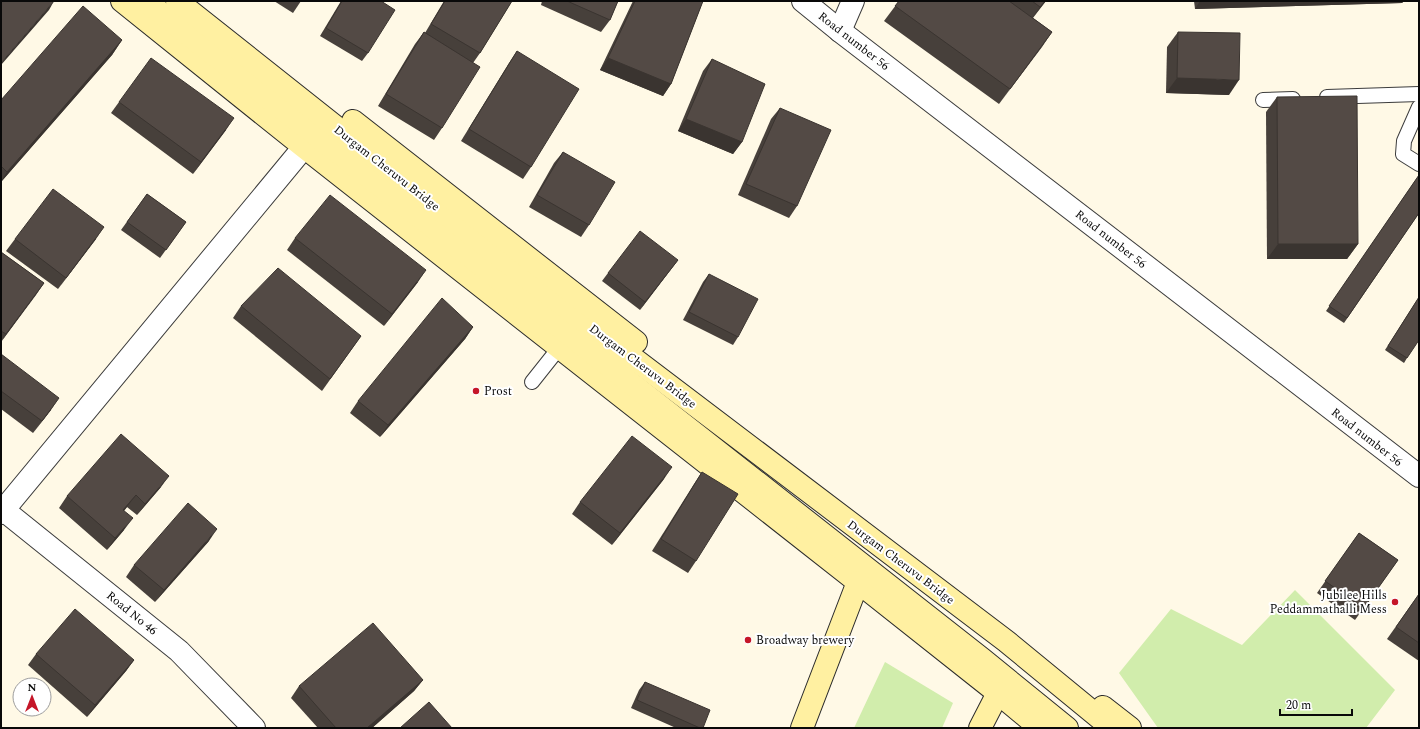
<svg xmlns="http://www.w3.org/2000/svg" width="1420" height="729" font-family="Spectral,serif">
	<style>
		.green { fill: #d1edac }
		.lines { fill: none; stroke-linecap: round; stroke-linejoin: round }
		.service-casing { stroke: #3c3c3c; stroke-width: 16 }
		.minor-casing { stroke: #3c3c3c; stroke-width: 24 }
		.tertiary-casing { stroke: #3c3c3c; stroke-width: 24 }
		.secondary-casing { stroke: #2b2b2b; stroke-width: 24 }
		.service { stroke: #fff; stroke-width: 14 }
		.minor { stroke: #fff; stroke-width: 22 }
		.tertiary { stroke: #fff; stroke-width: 22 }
		.secondary { stroke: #fff0a1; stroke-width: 22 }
		.wall { fill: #47403b }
		.shaded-wall { fill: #3a3430 }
		.building { fill: #534a45; stroke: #3a3430 }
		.poi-dot { fill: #c51628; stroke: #fff; stroke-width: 1.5 }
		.labels { text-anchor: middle; stroke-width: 4; stroke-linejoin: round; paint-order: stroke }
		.street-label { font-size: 12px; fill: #090909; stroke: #fff }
		.poi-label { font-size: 12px; fill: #090909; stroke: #fff; text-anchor: start }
	</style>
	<rect width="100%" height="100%" fill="#fff9e6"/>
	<g class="green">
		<path d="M1295,590l100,100 -29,38h-208l-39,-55 52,-64 71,36z"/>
		<path d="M885,662l68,41 -11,25h-88z"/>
	</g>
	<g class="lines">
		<defs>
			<g id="service">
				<path d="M1327,97l92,-3"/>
				<path d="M1263,100l30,-1"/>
				<path d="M1419,107l-15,34 -1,13 16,10"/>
				<path d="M532,382l27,-34"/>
			</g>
			<g id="minor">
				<path d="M840,31l13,-30"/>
				<path d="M1,508l178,143 75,77"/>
				<path d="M1,513l303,-366"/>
			</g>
			<path id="tertiary" d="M803,1l37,30 579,445"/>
			<g id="secondary">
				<path d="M122,1l182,146 554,435 140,111 42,35"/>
				<path d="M146,1l350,276 486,382 85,69"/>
				<path d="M177,1l328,260 501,380 106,87"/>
				<path d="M353,121l283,221"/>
				<path d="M1103,707l27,21"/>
				<path d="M802,728l56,-146"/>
				<path d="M980,728l18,-35"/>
			</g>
		</defs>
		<use href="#service" class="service-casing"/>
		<use href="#minor" class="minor-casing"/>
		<use href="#tertiary" class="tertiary-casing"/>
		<use href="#secondary" class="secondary-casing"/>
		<use href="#service" class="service"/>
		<use href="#minor" class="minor"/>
		<use href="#tertiary" class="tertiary"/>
		<use href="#secondary" class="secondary"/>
	</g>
	<g class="wall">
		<path d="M274,1h27l-8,12z"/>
		<path d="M341,1h40l-13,52 -6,8 -42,-25z"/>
		<path d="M444,1h68l-32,52 -7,10 -31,65 -8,12 -56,-34 37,-62 9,-12 1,1z"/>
		<path d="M542,1h76l-8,19 -9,12 -60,-27z"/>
		<path d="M633,1h70l-32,83 -8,12 -63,-26z"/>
		<path d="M899,1h147l-13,17 19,14 -53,72 -115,-83z"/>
		<path d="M1194,1h210l-2,2 -207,6z"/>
		<path d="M1178,32l51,63 -63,-2 1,-46z"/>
		<path d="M122,40l-10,15 -111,127v-82z"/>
		<path d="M517,51l14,116 -8,12 -62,-38 48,-78z"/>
		<path d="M712,59l30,83 -9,12 -55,-23 25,-60z"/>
		<path d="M1277,97l81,147 -11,15h-80l-1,-147z"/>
		<path d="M119,102l107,28 -33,44 -82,-61z"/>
		<path d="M780,108l17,98 -8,12 -51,-23 33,-76z"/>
		<path d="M563,152l26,73 -8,12 -52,-30 25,-44z"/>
		<path d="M1419,175v38l-75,110 -18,-12z"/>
		<path d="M147,194l39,28 -26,36 -39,-28z"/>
		<path d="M295,238l123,44 -34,44 -97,-76z"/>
		<path d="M15,239h81l-38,50 -52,-38z"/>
		<path d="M1,252l43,31 -43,59z"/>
		<path d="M678,260l-38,50 -38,-29 6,-8z"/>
		<path d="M709,274l29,63 -5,8 -50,-25 20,-38z"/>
		<path d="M1419,297l-12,61 -3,5 -19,-13z"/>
		<path d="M241,306l120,30 -39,55 -89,-73z"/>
		<path d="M473,327l-8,12 -85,98 -30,-24 8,-12z"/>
		<path d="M1,354l50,56 -18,23 -32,-24z"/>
		<path d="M702,472l-6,89 -8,12 -36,-22 42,-67z"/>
		<path d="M664,479l-52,66 -40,-31 8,-12z"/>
		<path d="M161,487l-24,28 -10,-8 -3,4v19l-17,20 -48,-42 8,-12z"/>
		<path d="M1359,533l39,27 -43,60 -38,-27z"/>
		<path d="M209,541l-54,61 -29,-25 8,-12z"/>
		<path d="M1419,594v67l-32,-22z"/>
		<path d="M36,654l98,6 -8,11 -39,46 -59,-52z"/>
		<path d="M423,680l-9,11 -42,37h-54l-27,-30 8,-12z"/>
		<path d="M645,682l58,46h-27l-45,-20 8,-18z"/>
	</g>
	<g class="shaded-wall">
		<path d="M54,1l-5,9 -48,55v-2z"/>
		<path d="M1045,1h1l-15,18 9,-12z"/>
		<path d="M1200,1h204l-2,2 -207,6z"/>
		<path d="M1052,32l-10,15 -43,57 11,-15z"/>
		<path d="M122,40l-10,15 -111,127v-1l6,-9z"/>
		<path d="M608,58l63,26 -8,12 -63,-26z"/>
		<path d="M1177,78l62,2 -10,15 -63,-2z"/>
		<path d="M234,118l-8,12 -33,44 8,-12z"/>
		<path d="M686,119l56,23 -9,12 -55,-23z"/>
		<path d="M104,227l-8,12 -38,50 8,-11z"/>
		<path d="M1278,244h80l-11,15h-80z"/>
		<path d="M678,260l-6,8 -32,42 5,-8z"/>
		<path d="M426,270l-8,12 -34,44 8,-12z"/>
		<path d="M44,283l-8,12 -35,47 5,-8z"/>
		<path d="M473,327l-8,12 -85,98 8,-12z"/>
		<path d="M59,398l-8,12 -18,23 9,-12z"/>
		<path d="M672,467l-8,12 -52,66 8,-12z"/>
		<path d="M169,476l-8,11 -24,28 8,-11z"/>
		<path d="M136,495l-9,12 -12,14 8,-11z"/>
		<path d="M133,518l-9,12 -17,20 8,-12z"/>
		<path d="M217,529l-8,12 -54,61 9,-12z"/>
		<path d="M134,660l-8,11 -39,46 8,-12z"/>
		<path d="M423,680l-9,11 -42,37h-5z"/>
	</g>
	<g class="building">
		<path d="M1,1h53l-53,62z"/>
		<path d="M342,1h39l14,9 -27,43 -42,-25z"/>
		<path d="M445,1h67l-32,52 -49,-29z"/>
		<path d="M567,1h51l-8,19z"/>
		<path d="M635,1h68l-32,83 -63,-26z"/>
		<path d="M899,1h110l43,31 -42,57 -115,-83z"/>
		<path d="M1032,1h13l-5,6z"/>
		<path d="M83,6l39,34 -115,132 -6,-6v-66z"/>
		<path d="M424,32l56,35 -38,61 -56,-34z"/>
		<path d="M1178,32l62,1 -1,47 -62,-2z"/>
		<path d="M517,51l62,38 -48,78 -62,-38z"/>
		<path d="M151,58l83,60 -33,44 -82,-60z"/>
		<path d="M712,59l53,25 -23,58 -56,-23z"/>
		<path d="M1357,96l1,148h-80l-1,-147z"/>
		<path d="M780,108l51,22 -34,76 -51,-22z"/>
		<path d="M563,152l52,30 -26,43 -52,-30z"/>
		<path d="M1419,175v38l-72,105 -18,-12z"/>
		<path d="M53,189l51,38 -38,51 -51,-39z"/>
		<path d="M147,194l39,28 -20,28 -39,-28z"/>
		<path d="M330,195l96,75 -34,44 -97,-76z"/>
		<path d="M640,231l38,29 -33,42 -37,-29z"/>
		<path d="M1,252l43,31 -38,51 -5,-3z"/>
		<path d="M278,268l83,68 -31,43 -89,-73z"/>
		<path d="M709,274l49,25 -20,38 -49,-25z"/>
		<path d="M1419,297v43l-12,18 -19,-12z"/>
		<path d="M442,298l31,29 -85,98 -30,-24z"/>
		<path d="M1,354l58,44 -17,23 -41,-30z"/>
		<path d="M121,434l48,42 -24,28 -9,-9 -13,15 10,8 -18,20 -48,-42z"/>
		<path d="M632,436l40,31 -52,66 -40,-31z"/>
		<path d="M702,472l36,22 -42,67 -35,-22z"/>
		<path d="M188,503l29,26 -53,61 -30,-25z"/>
		<path d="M1359,533l39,27 -34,48 -39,-27z"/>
		<path d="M1419,594v49l-23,-16z"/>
		<path d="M75,609l59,51 -39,45 -59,-51z"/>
		<path d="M373,623l50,57 -56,48h-31l-37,-42z"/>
		<path d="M645,682l65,28 -7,18h-3l-63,-28z"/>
		<path d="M429,702l23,26h-52z"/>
	</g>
	<g class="poi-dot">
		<circle cx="476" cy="391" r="4"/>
		<circle cx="1395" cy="602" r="4"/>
		<circle cx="748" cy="640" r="4"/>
	</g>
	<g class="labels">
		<g class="street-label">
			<text transform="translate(854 41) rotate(38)" y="4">Road number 56</text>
			<text transform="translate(387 168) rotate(38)" y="4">Durgam Cheruvu Bridge</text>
			<text transform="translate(1111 239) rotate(38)" y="4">Road number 56</text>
			<text transform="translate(643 366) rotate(37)" y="4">Durgam Cheruvu Bridge</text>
			<text transform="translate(1367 437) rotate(38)" y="4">Road number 56</text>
			<text transform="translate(901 562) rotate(37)" y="4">Durgam Cheruvu Bridge</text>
			<text transform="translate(132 613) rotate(39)" y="4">Road No 46</text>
		</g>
		<g class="poi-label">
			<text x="484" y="395">Prost</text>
			<text x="1387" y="599" text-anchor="end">Jubilee Hills<tspan x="1387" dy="14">Peddammathalli Mess</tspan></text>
			<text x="756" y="644">Broadway brewery</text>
		</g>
	</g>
	<rect width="1420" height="729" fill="none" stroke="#090909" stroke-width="4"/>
	<g transform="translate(32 697)"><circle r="19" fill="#ffffff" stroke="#9d9d9d"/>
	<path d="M0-3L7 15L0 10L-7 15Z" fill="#c51628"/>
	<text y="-6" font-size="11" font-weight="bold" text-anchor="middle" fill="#090909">N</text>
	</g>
	<path d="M1280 709v6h72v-6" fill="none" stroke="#090909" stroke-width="2"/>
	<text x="1286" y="709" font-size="12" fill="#090909" stroke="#ffffff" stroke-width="3" paint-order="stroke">20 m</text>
</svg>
